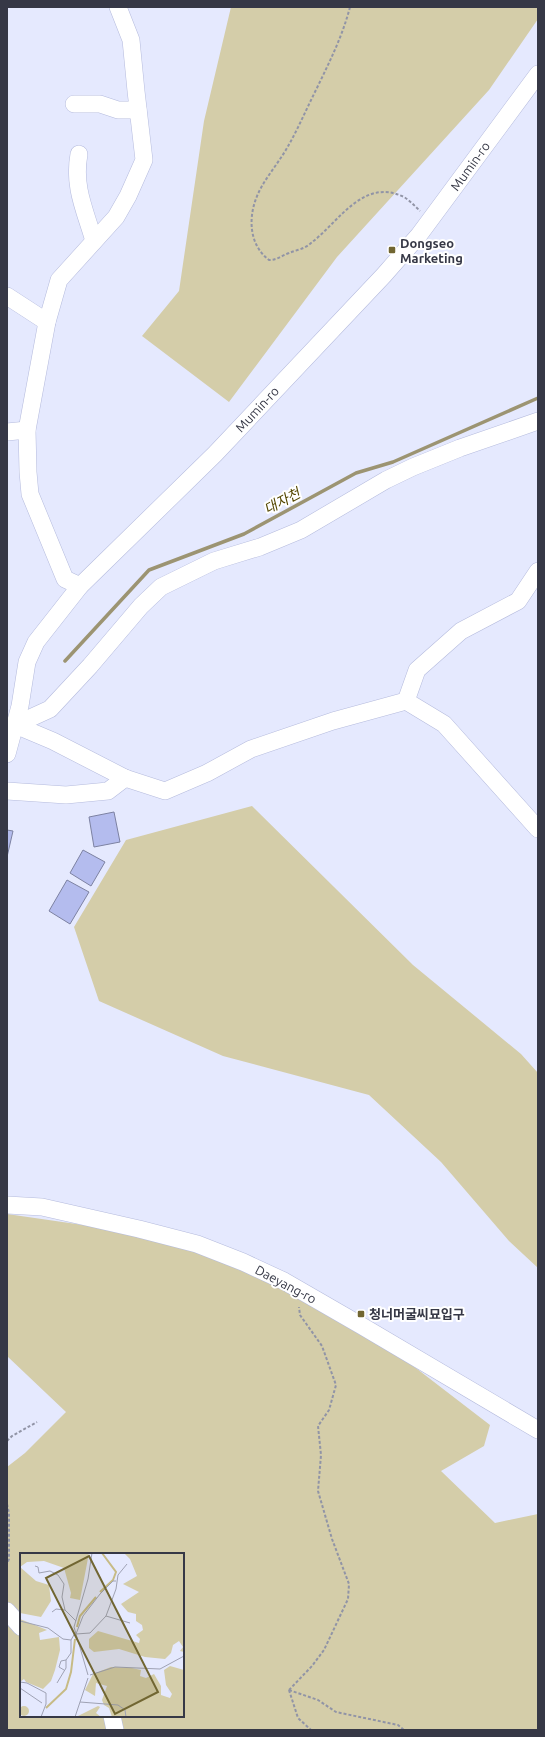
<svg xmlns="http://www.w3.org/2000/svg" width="545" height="1737" font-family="Ubuntu,'Noto Sans KR',sans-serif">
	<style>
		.green { fill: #d4cda9; fill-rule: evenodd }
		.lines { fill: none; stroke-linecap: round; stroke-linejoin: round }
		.stream { stroke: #9c9472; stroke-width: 3.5 }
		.building { fill: #b4bcee; stroke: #7d82a2 }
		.minor-casing { stroke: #b5bbdd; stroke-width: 18 }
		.path { stroke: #9194a6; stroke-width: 2; stroke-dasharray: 3 2; stroke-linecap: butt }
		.minor { stroke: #fff; stroke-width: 17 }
		.poi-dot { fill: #716632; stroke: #fff; stroke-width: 1.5 }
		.labels { text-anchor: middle; stroke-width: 4; stroke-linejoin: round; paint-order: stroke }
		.street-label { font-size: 13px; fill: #363846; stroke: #fff }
		.poi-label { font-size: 13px; font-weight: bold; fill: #363846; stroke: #fff; text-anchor: start }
		.water-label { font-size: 14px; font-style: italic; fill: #544701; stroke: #fff }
		.inset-river { fill: none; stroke: #c7bb85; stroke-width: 2 }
		.inset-road { fill: none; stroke: #9fa2b4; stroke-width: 1 }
		.view { fill: #716632; fill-opacity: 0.15; stroke: #716632; stroke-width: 2 }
		.inset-edge { fill: none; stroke: #363846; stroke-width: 2 }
	</style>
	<rect width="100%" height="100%" fill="#e5e9fe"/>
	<g class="green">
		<path d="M231,7h307v12l-49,71 -152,167 -108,145 -87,-66 37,-45 25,-170z"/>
		<path d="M252,806l161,159 108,89 17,19v195l-29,-27 -68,-79 -72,-67 -146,-39 -124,-55 -25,-74 52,-87z"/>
		<path d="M7,1214l90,13 103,12 208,123 82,63 -6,21 -43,25 54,52 43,-9v216h-531v-263l18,-14 41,-41 -59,-56zM21,1554h162v162h-162z"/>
	</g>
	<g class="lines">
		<path class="stream" d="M65,661l84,-91 95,-36 112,-61 37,-11 145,-64"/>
	</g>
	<g class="building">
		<path d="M114,812l6,30 -26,5 -5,-30z"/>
		<path d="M7,830l6,1 -6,26z"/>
		<path d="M83,850l22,12 -14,24 -21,-13z"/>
		<path d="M67,880l22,12 -19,32 -21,-13z"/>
	</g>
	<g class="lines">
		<defs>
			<g id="minor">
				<path d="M74,104h26l18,6h20"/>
				<path d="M79,154c-6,33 6,56 15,87"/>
				<path d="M7,296l40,26"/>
				<path d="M7,432l20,-2"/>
				<path d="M80,586l-15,-7 -35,-85 -2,-22 -1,-42 20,-108 12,-42 57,-63 12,-21 16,-36 -8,-69 -5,-51 -13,-33"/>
				<path d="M406,701l11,-31 44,-39 57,-30 20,-30"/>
				<path d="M15,725l35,-16 40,-43 51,-60 20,-19 53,-26 46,-14 41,-17 85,-50 27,-13 47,-19 78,-27"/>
				<path d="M15,725l38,16 72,37 40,13 42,-18 44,-24 82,-28 73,-20 38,23 94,105"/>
				<path d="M7,754l13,-48 7,-44 9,-20 44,-56 135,-132 169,-179 35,-40 119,-161"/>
				<path d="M7,791l59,4 42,-4 17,-13"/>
				<path d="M7,1205l35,2 97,22 58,15 46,18 41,19 78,45 176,104"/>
				<path d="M7,1611l14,16"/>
				<path d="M112,1716l3,14"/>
			</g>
		</defs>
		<use href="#minor" class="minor-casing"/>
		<g class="path">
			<path d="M350,7c-8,31 -22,58 -36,87 -9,18 -17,37 -27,54 -12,21 -29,37 -34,61 -4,19 0,39 16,51 8,0 12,-4 20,-7 7,-3 16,-4 22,-10 28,-21 52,-66 93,-46 6,4 11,9 16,14"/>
			<path d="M7,1441l5,-5 25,-14"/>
			<path d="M7,1504l2,9v46l-2,5"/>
			<path d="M289,1690l23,-24 12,-16 24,-51 1,-15 -17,-45 -14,-48 3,-36 -3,-29 11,-16 7,-25 -14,-39 -22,-31 -1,-8"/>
			<path d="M289,1690l29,10 18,12 62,13 6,5"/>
			<path d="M289,1690l9,28 13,12"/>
		</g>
		<use href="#minor" class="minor"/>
	</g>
	<g class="poi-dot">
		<rect x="388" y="246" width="8" height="8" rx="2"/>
		<rect x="357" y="1310" width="8" height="8" rx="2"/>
	</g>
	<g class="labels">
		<g class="street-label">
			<text transform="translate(470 166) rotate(-54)" y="5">Mumin-ro</text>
			<text transform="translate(257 409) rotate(-47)" y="5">Mumin-ro</text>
			<text transform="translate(286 1284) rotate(28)" y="5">Daeyang-ro</text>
		</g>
		<g class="poi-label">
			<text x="400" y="248">Dongseo<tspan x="400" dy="15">Marketing</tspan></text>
			<text x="369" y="1319">청너머굴씨묘입구</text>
		</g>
		<g class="water-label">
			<text transform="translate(282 501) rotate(-28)" y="5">대자천</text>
		</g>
	</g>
	<g transform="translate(20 1553)">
		<rect width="164" height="164" fill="#e5e9fe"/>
		<path d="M0,0h69l-9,47 -10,-2 1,-5 -7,-25 -20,-7 -17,1 -7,5 16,14 13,4 2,16 -10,16 -21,-4zM104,0h60v99l-4,-1 3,-4 -4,-6 -6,4 -2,8 -6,6 -20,-2 -26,-8 -25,3 -5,-4v-9l9,-8 41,12 1,-4 -4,-4 7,-5 -1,-5 -6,-4v-7l-8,-2 -7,-8 18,-12 -16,-8 14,-8 -7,-17zM0,66l27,11 -8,3 1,7 19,-3 1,13 -5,20 -4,11 -8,8 -17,-7 -2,-3 -4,3zM150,113l14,4v47h-72l-3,-9 -5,-3 -2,-5 5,-14 -11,-3 -1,13 -10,-6 8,-16 18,-7 21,1 9,2 -1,6 6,2 8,-4 7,12v9l9,3 2,-4 -6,-9 -2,-15zM-1 158a5 5 0 1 1 10 0a5 5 0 1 1-10 0ZM78,153l2,1 -4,6 5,4h-25z" fill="#d4cda9"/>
		<path class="inset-river" d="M80,39l13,-12 3,-8 -14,-19M57,74l3,-11 16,-19M26,155l20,-19 5,-17 4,-33"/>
		<path class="inset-road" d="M15,13l3,1 1,6 11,-2 8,4 6,9 -2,13 3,13 11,11M32,59l4,-3 9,1M86,63l10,-27 2,-14 9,-11M0,68l28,7 15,11 8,1 4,-7M56,81l7,-18 17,-22 13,-13h3M56,81l14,-1 16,-17 24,7M44,117l-5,-3 2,-6 5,-1M68,122l-14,-48 14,-48 4,-26M70,122l25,-8 45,2 24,-13M0,129l7,1 19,10v11l-5,13M37,130l9,-15v-8l5,-7v-13M0,135l22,15M60,149l38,3 7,5 1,7M55,164l13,-39"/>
		<path class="view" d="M69,3l69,136 -43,22 -69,-136z"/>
		<rect width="164" height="164" class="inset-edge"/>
	</g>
	<rect width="545" height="1737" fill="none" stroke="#363846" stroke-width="16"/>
</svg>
